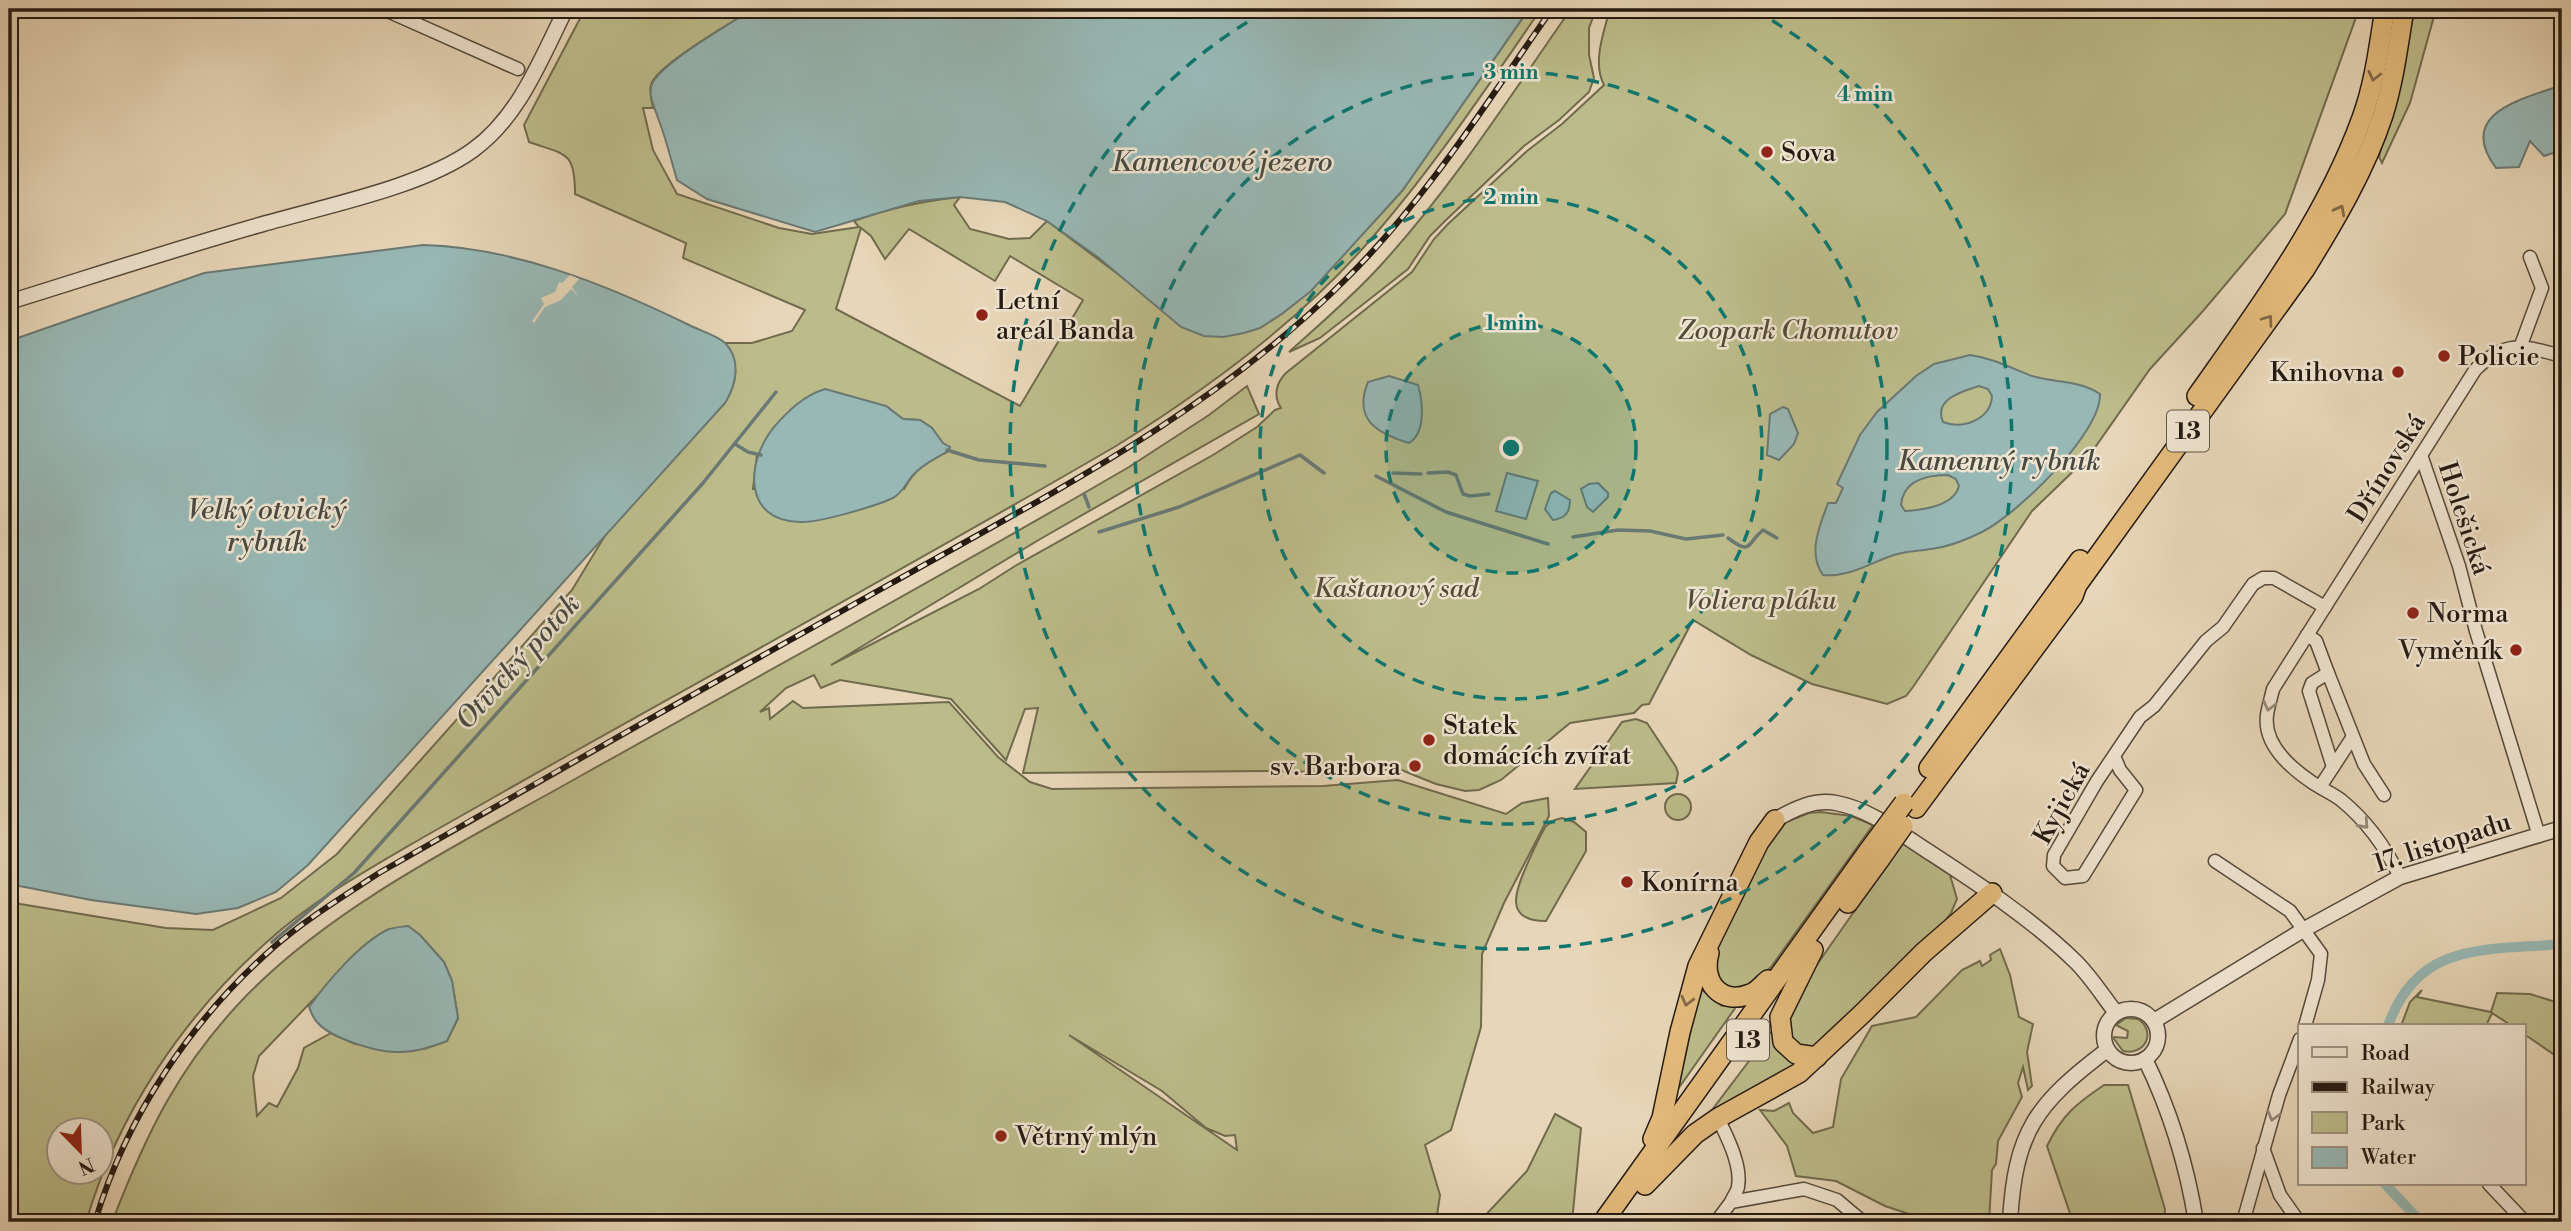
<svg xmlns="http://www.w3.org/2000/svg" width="2571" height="1231" font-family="'Libre Bodoni',serif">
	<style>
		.green { fill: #bcbc8a; stroke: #706b4e; stroke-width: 2; fill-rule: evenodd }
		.water { fill: #98b8b5; stroke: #6a7974; stroke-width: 2; fill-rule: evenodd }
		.pier { fill: #e7d6b7 }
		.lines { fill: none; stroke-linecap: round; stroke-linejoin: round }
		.stream { stroke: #6a7974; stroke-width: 3.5 }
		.canal { stroke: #98b8b5; stroke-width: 10 }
		.minor-casing { stroke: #55493b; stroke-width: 15 }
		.tertiary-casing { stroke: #55493b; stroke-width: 17 }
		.trunk-casing { stroke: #241a12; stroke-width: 22 }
		.minor { stroke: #efe4d0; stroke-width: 12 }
		.tertiary { stroke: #efe4d0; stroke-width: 14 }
		.trunk { stroke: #e4bb7c; stroke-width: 19 }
		.rail-casing { stroke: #241a12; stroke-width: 6 }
		.rail { stroke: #efe4d0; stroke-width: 3.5; stroke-dasharray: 10; stroke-linecap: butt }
		.trunk-bridge-casing { stroke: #241a12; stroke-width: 22; stroke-linecap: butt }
		.trunk-bridge { stroke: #e4bb7c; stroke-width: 19 }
		.oneway { stroke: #846a47 }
		.oneway2 { stroke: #94897a }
		.ring { fill: none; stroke: #0f766e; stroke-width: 3.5; stroke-dasharray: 12 9 }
		.poi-dot { fill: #8f2418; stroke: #efe4d0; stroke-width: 2.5 }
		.labels { text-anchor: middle; stroke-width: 5; stroke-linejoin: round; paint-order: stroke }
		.shield { fill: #efe4d0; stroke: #61574b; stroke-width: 2 }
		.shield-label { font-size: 24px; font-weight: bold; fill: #241a12 }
		.poi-label { font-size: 26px; fill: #241a12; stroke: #efe4d0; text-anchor: start }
		.park-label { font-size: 26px; font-style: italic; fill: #524b36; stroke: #efe4d0 }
		.street-label { font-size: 26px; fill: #241a12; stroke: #efe4d0 }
		.water-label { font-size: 28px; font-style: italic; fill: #474943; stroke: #efe4d0 }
		.centre { fill: #0f766e; stroke: #efe4d0; stroke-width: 3.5 }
		.ring-label { font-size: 21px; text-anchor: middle; font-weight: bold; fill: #0f766e; stroke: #efe4d0; stroke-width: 5; stroke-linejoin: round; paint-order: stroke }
	</style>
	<rect width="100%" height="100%" fill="#e7d6b7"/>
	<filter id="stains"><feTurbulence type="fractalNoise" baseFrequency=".00286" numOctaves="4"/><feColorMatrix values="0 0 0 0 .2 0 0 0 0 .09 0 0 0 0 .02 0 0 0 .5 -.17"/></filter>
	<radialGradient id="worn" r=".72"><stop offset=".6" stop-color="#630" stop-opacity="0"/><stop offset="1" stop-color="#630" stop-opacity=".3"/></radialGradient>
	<g class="green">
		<path d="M585,9h168c-20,13 -98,57 -102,76 -2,7 1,16 2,23h-10l10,42 24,44 102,34 33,6 47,-7 -5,-6c35,-13 69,-20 106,-24l-6,8 16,24 39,10 21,-1 17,-17 87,65 126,42 23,-15 28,-23 91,-99 127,-182h12c-56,81 -111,164 -177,238 -69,78 -160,144 -248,199 -180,105 -362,205 -544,307 -50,28 -100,57 -150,85 -53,31 -109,62 -154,103 -85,76 -150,172 -182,281h-77v-322l11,4 146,24 47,2 68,-32 56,-44 235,-264 37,-61 116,-126c14,-24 13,-37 0,-60h27l40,-12 13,-21 -122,-52 3,-15 -111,-49c0,-43 -9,-39 -46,-52l-5,-17zM861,228l10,8 14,23 24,-30 86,52 15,-25 73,44 -63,106 -184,-97zM886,406l17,13 17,1 12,8 15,24c-19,9 -33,18 -43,37h-151l4,-34zM60,1130h42v42h-42z"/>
		<path d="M1571,9h25l-7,19v27l5,23 -5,14 -30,28 -35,26 -79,75 -15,15 -22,33 -88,69 -31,14c31,-28 64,-56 92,-87 72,-79 129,-169 190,-256z"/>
		<path d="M1610,9h749l-74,205 -82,97 -53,58 -61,87 -57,55 -119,176 -7,9 -19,8 -75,-20 -61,-29 -58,-35 -44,84 -7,1 -8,8 -64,10 -69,57 -22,10 -14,1 -29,-7 -37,-15 -78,3 -53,-1 -245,2 15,-65 -13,1 -19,51 -55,-61 -111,-19 -19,8 -7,-13 -28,13 -26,24 9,-4 1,11 23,-18 10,7 146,-6 49,55 32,25 22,7 271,-3 75,-6 108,34 16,-11 26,-5 1,18 -45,87 -22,51 -1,73 -30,103 -26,15 15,50 -4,27h-1324c35,-90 67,-157 135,-227 91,-93 224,-157 337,-221 182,-102 365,-202 545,-307l80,-52 38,-29 12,28 -217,124 -211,127 148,-76 36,-23 198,-111 44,-28 18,-17 6,-2c-8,-12 -5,-25 5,-35l126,-101 22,-33 14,-15 79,-73 35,-27 42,-39c-12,-22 0,-54 6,-76zM408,926l12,9 24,27 8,19 6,37 -11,23 -23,8 -69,-5 -24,-11 -27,15 -6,20 -21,39 -8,-4 -12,13 -4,-40 6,-20 104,-108 24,-18zM1069,1035l93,56 44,37 19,8 10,-1 2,15z"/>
		<path d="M2415,9h21l-26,94 -28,60 -3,-6z"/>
		<path d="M1636,719l11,4 29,44 2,6 -2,10 -101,6 47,-67z"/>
		<circle cx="1678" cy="807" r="13"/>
		<path d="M1821,812l30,4 22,9 -102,142 -25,21h-23l-12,-28 54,-114 21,-24 23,-9z"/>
		<path d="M1562,818l12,4 12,10v19l-40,70c-42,0 -31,-29 -20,-54 6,-14 12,-28 20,-41l9,-6z"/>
		<path d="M1902,843l48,32 7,24 -6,14 -15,20 -118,114h-16l-12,-9 -4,-19 23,-43z"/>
		<path d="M2000,949l10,26 9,42 14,7 -6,28 5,34 -4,4 -5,-23 -5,16 4,14 -24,44 -2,23 -4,6 -3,52h-56l-48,-16 -49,-25 -40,-5 -9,-30 -27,-36 14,1 15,-8 4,10 20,20 20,-6 8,-48 31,-53 44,-9 46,-47 18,-9 2,5 9,-6 -1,-5z"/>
		<path d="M1702,990l20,16 16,-2 -60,85 21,-97z"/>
		<path d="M2422,990l-5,7 74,15 6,-19 33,1 32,10v56l-38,-26v-8h-12l-20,-13 -6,13h-85l9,-24z"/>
		<path d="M2126,1018l12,1c19,13 7,37 -15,32l-9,-12v-2l13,1 1,-7 -12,-6z"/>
		<path d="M1771,1032l27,32 -84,48 -2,-2z"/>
		<path d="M2104,1085h24l37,124 -1,13h-91l-26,-76c15,-31 29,-42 57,-61z"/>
		<path d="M1555,1114l26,14 -9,94h-93l48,-51z"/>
	</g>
	<g class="water">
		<path d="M753,9h776l-127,182 -91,100 -28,22 -23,15 -16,5 -21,4 -19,-1 -23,-9 -82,-69 -52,-37 -42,-19 -45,-5 -41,4 -104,31 -108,-33 -30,-19c-6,-20 -11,-42 -19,-62 -3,-10 -9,-20 -7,-31 3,-20 82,-65 102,-78z"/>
		<path d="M2562,85v65l-18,6 -14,-15 -11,26 -23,1c-41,-55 27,-69 66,-83z"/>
		<path d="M423,245c90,2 184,40 264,79 11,6 30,11 38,19 17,17 11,42 0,60l-417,462 -32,27 -38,16 -42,6 -105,-14 -82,-16v-543l195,-68z"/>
		<path d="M1970,355c22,3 41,13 62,21 23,7 48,4 68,18 1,40 -84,121 -118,138 -16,8 -34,15 -51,17 -12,2 -24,2 -37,6 -22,7 -46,23 -71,20 -16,-22 -3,-50 5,-72h8l7,-15 -6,-4 23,-49 17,-23 39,-36 18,-12zM1979,386l9,3 4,7c-1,23 -29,34 -49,26 -10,-23 20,-31 36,-36zM1948,475l8,4 3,7c-5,20 -37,24 -54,25l-4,-6c2,-25 26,-30 47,-30z"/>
		<path d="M1389,376l29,9c5,17 8,48 -9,58 -33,-10 -56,-24 -41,-61z"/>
		<path d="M825,389l61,17 17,13 17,1 12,8 11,15 7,4 -1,3c-11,8 -25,13 -35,24 -8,8 -10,18 -21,24 -17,8 -74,25 -93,24 -58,-1 -54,-61 -26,-95 15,-17 29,-31 51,-38z"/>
		<path d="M1783,407l5,2 10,24 -4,11 -15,16 -12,-5 3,-41z"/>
		<path d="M1507,473l31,8 -12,38 -30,-8z"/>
		<path d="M1598,483l10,10v4l-15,15 -6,-5 -6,-18 8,-5z"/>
		<path d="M1555,491l15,9c0,13 -5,18 -17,20l-8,-11 6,-16z"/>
		<path d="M408,926l12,9 24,27 8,19 6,37 -11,23c-16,6 -31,11 -48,11 -21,1 -69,-14 -82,-30 -4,-4 -6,-10 -8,-15 18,-25 50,-63 78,-77 7,-3 14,-3 21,-4z"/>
	</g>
	<path class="pier" d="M570,275l9,4 -7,8 7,10 -8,-8 -10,11 -16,7 -11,16 -2,-2 12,-17 -3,-6 14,-6 4,-10 3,1z"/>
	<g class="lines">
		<g class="stream">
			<path d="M735,444l13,8 13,3"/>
			<path d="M947,450l32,10 66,6"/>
			<path d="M1393,473l28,1"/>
			<path d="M1428,473l20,-1 8,3 7,19 7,2 19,-2"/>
			<path d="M1376,476l70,36 102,32"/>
			<path d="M1084,494l5,13"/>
			<path d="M1099,532l80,-25 121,-52 24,18"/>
			<path d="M1573,537l45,-7 32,1 36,8 37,-4"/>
			<path d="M1728,538c24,18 18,6 35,-8l14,8"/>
			<path d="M272,942l82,-69 349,-390 73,-91"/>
		</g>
		<g class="canal">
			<path d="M2388,1026c30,-86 99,-75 174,-82"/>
			<path d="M2385,1184l36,38"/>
		</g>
		<defs>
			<g id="minor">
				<path d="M383,9l135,60"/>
				<path d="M2521,345l21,-57 -12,-31"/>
				<path d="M2421,455l38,111 17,65 63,205"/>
				<path d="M2307,635l9,6 12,32"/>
				<path d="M2114,756l6,14 16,20 -53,86 -18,2 -12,-12 1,-11 43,-74 43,-64 14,-11 52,-65 17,-14 30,-43 10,-6h11l51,29"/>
				<path d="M2333,767l-24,-76 3,-8 16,-10 36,91 20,31"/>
				<path d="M2320,787l32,-49"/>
				<path d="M2215,861l75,50 31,43 -3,26 -13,46"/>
				<path d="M2400,877c-14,-29 -33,-56 -59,-77 -8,-6 -19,-11 -28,-17 -21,-14 -50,-38 -46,-68 1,-8 4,-17 6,-26l202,-319c31,-31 49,-24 87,-14"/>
				<path d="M1718,1118c9,19 24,47 20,69 -1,5 -5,10 -7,15"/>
				<path d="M2263,1148l17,47 19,27"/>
				<path d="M2489,1184l36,38"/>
				<path d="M1716,1222l15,-20 73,-13 33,11 26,22"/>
				<path d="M2243,1222l36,-127 21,-56"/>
			</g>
			<g id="tertiary">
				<path d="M9,302c84,-26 169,-54 254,-78 62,-18 159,-37 210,-74 47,-34 68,-92 93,-141"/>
				<path d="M1775,820c19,-11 39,-21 61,-17 33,6 62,29 90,47 52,34 105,68 150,112 15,15 27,34 40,51"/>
				<circle cx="2131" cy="1036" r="27"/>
				<path d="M2154,1021l149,-91 97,-53 162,-49"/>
				<path d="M2145,1059c25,51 42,107 51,163"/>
				<path d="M2010,1222c5,-91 26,-118 97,-172"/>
			</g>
			<g id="trunk">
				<path d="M2197,396c62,-88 128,-176 165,-278 13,-36 17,-72 23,-109"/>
				<path d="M1929,768l151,-208"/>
				<path d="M1916,808l157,-212 4,-11 228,-316c30,-49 60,-99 78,-154 11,-35 15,-70 21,-106"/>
				<path d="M1848,903l32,-44"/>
				<path d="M1813,950l-33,67 3,25 13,12 21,3"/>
				<path d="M1709,953c-8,28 11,53 41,41 7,-2 13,-10 18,-14"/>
				<path d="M1653,1139l9,-21 18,-86 18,-66 61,-124 16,-22"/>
				<path d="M1645,1185l50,-51 23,-16 81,-45 64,-60 61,-61 68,-59"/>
				<path d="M1603,1222l264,-369"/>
			</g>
		</defs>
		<use href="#minor" class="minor-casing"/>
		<use href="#tertiary" class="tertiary-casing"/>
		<use href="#trunk" class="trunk-casing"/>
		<use href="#minor" class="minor"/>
		<use href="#tertiary" class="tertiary"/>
		<use href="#trunk" class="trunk"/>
		<defs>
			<path id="rail" d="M95,1222c31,-106 97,-203 179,-275 32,-28 70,-51 105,-74 170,-98 340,-193 511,-289 160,-90 324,-173 455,-304 81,-80 142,-178 207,-271"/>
		</defs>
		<use href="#rail" class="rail-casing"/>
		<use href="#rail" class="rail"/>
		<defs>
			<g id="trunk-bridge">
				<path d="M1867,853l37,-50"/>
				<path d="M1880,859l23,-33"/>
			</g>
		</defs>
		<use href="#trunk-bridge" class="trunk-bridge-casing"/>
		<use href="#trunk-bridge" class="trunk-bridge"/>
	</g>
	<defs><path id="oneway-chevron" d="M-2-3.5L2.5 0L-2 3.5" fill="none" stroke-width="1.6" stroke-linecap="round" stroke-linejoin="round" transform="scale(1.75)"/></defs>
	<g class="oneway">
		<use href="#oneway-chevron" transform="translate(2374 76) rotate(103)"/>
		<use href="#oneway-chevron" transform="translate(2340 210) rotate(-62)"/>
		<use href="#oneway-chevron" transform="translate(2268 320) rotate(-54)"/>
		<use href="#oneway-chevron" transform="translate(1687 1001) rotate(104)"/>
	</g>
	<g class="oneway2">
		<use href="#oneway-chevron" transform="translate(2269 706) rotate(104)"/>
		<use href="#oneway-chevron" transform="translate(2364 824) rotate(48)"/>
		<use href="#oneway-chevron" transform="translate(2273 1116) rotate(106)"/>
	</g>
	<circle cx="1511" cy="448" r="125" fill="#0f766e" fill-opacity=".12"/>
	<g class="ring">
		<circle cx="1511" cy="448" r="125"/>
		<circle cx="1511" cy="448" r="251"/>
		<circle cx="1511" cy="448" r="376"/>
		<path d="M1754 10A501 501 0 1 1 1268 10"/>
	</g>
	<g class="poi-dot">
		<circle cx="1767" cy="152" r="7"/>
		<circle cx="982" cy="315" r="7"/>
		<circle cx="2444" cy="356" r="7"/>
		<circle cx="2398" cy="372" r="7"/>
		<circle cx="2413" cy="613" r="7"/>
		<circle cx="2516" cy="650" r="7"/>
		<circle cx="1429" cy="740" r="7"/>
		<circle cx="1415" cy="766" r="7"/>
		<circle cx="1627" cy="882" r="7"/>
		<circle cx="1001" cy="1136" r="7"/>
	</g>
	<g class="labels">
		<g class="shield">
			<rect x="2167" y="410.5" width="42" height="41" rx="5"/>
			<rect x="1727" y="1019.5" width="42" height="41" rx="5"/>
		</g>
		<g class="shield-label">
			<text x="2188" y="439">13</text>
			<text x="1748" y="1048">13</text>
		</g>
		<g class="poi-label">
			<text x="1781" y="161">Sova</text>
			<text x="996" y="309">Letní<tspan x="996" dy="30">areál Banda</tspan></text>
			<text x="2458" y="365">Policie</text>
			<text x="2384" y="381" text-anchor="end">Knihovna</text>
			<text x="2427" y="622">Norma</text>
			<text x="2502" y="659" text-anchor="end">Vyměník</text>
			<text x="1443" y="734">Statek<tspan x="1443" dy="30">domácích zvířat</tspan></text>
			<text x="1401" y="775" text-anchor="end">sv. Barbora</text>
			<text x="1641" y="891">Konírna</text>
			<text x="1015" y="1145">Větrný mlýn</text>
		</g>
		<g class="park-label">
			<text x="1788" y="339">Zoopark Chomutov</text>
			<text x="1396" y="597">Kaštanový sad</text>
			<text x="1761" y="609">Voliera pláku</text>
		</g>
		<g class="street-label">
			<text transform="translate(2386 468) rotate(-58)" y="9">Dřínovská</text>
			<text transform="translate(2465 518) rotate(72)" y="9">Holešická</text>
			<text transform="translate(2061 803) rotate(-61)" y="9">Kyjická</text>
			<text transform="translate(2442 842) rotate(-18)" y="9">17. listopadu</text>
		</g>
		<g class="water-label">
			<text x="1222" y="171">Kamencové jezero</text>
			<text x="1999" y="470">Kamenný rybník</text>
			<text x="267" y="519">Velký otvický<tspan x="267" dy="32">rybník</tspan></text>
			<text transform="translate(517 661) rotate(-48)" y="10">Otvický potok</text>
		</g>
	</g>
	<circle cx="1511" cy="448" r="10" class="centre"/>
	<g class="ring-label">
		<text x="1511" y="79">3 min</text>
		<text x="1865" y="101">4 min</text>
		<text x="1511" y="204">2 min</text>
		<text x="1511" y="330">1 min</text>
	</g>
	<rect width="2571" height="1231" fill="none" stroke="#e7d6b7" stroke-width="35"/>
	<rect x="10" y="10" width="2550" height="1210" fill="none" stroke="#241a12" stroke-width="3.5"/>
	<rect x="18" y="18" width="2536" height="1196" fill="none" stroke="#241a12" stroke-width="2"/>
	<rect x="2298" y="1024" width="228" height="161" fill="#efe4d0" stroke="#9e9384" stroke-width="2"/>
	<rect x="2312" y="1047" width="35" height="10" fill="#efe4d0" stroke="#9e9384" stroke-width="2"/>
	<text x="2361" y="1060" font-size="21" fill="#241a12">Road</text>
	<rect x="2312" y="1082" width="35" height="10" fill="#241a12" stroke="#9e9384" stroke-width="2"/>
	<text x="2361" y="1094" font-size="21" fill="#241a12">Railway</text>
	<rect x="2312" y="1112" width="35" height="21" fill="#bcbc8a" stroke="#9e9384" stroke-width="2"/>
	<text x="2361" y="1130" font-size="21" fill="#241a12">Park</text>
	<rect x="2312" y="1147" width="35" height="21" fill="#98b8b5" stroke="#9e9384" stroke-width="2"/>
	<text x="2361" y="1164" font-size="21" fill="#241a12">Water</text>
	<g transform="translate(80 1151) rotate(157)"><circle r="33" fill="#efe4d0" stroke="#9e9384" stroke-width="2"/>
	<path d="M0-5L12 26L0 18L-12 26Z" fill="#8f2418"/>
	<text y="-10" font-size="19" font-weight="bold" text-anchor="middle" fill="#241a12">N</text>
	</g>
	<rect width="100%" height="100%" filter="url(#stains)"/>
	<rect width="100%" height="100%" fill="url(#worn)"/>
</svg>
